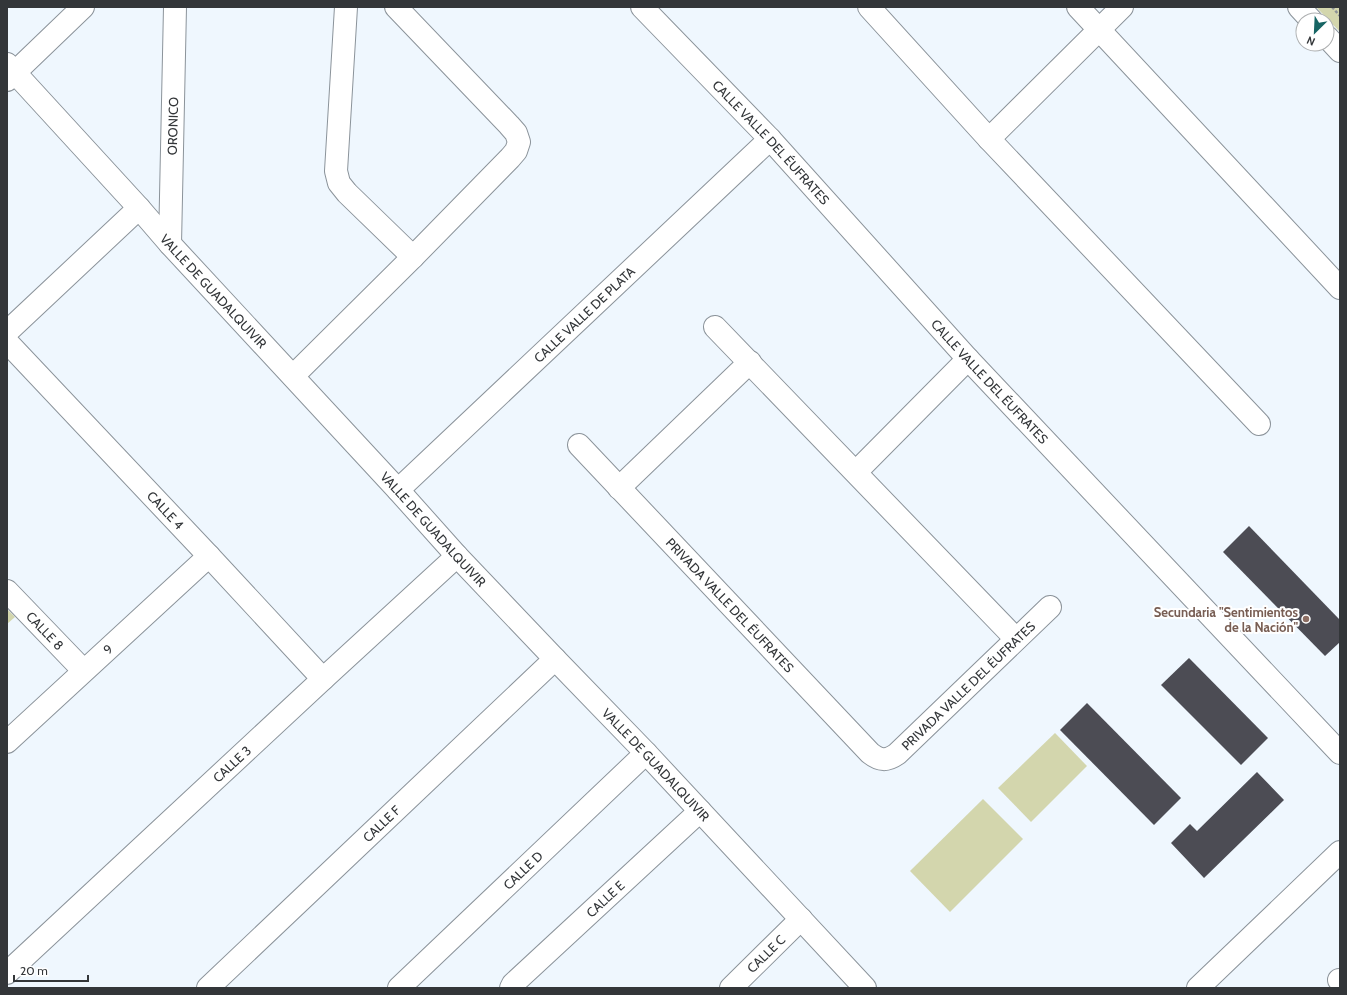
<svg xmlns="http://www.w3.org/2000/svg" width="1347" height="995" font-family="Cabin,sans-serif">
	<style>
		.green { fill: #d3d6ad }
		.building { fill: #4c4c54 }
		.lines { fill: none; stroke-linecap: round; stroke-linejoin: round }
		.minor-casing { stroke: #8b939a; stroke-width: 24 }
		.tertiary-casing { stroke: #8b939a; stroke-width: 24 }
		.path { stroke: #8c9196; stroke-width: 2.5; stroke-dasharray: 3 2; stroke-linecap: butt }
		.minor { stroke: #fff; stroke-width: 22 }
		.tertiary { stroke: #fff; stroke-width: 22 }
		.education-dot { fill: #8d6e63; stroke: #fff; stroke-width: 1.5 }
		.labels { text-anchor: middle; stroke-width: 4; stroke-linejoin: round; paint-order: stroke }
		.street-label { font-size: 13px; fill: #333639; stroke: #fff }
		.education-label { font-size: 13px; font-weight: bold; fill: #785e54; stroke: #fff; text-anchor: end }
	</style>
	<rect width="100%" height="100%" fill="#eff7fe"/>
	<g class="green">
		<path d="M1316,7h24v25z"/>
		<path d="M7,609l8,8 -8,7z"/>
		<path d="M1055,733l32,33 -56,56 -33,-34z"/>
		<path d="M983,799l40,40 -73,73 -40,-41z"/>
	</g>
	<g class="building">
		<path d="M1249,526l91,94v22l-15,14 -102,-104z"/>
		<path d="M1189,658l79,80 -27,27 -80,-80z"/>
		<path d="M1087,703l94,95 -27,27 -94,-95z"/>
		<path d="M1257,772l27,28 -80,78 -33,-35 19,-19 7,7z"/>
	</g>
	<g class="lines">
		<defs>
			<g id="minor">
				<path d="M346,7l-10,164 3,12 8,10 66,64"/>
				<path id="s1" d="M642,7l128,132 198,220 372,394"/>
				<path d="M869,7l120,132 270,285"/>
				<path d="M1078,7l262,281"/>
				<path id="s2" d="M7,64l132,144 31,36 228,246 59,66 98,103 91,94 219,235"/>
				<path d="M7,80l76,-73"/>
				<path d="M989,139l133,-132"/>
				<path id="s3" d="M170,244l5,-237"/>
				<path d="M715,327l301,312"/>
				<path d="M7,332l132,-124"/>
				<path id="s4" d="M7,342l202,214 114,123"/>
				<path d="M293,376l120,-119 97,-99 6,-7 3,-9 -3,-9 -7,-8 -113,-118"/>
				<path id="s5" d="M579,445l291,308c10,8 17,8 27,1l153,-147"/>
				<path d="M856,472l112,-113"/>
				<path d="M619,488l131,-126"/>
				<path id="s6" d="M398,490l372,-351"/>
				<path id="s7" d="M7,591l76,79"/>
				<path id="s8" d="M7,742l202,-186"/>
				<path id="s9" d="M7,973l316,-294 134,-123"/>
				<path d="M1339,980l1,1"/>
				<path id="s10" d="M208,988l347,-329"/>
				<path id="s11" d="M399,988l247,-235"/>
				<path id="s12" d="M511,988l2,-4 187,-173"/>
				<path id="s13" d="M731,988l70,-69"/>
				<path d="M1198,988l142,-136"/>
			</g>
			<g id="tertiary">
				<path d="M1299,7l12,13"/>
				<path d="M1327,37l13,14"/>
			</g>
		</defs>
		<use href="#minor" class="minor-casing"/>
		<use href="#tertiary" class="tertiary-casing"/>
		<path class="path" d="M1332,7l8,9"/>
		<use href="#minor" class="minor"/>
		<use href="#tertiary" class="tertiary"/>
	</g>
	<circle class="education-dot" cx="1306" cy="619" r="4"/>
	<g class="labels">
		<g class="street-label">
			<text dy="5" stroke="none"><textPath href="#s3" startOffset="118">ORONICO</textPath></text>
			<text dy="5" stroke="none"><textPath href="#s1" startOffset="187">CALLE VALLE DEL ÉUFRATES</textPath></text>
			<text dy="5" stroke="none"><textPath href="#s2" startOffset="307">VALLE DE GUADALQUIVIR</textPath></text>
			<text dy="5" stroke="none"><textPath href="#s6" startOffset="256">CALLE VALLE DE PLATA</textPath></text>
			<text dy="5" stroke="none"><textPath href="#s1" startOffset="511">CALLE VALLE DEL ÉUFRATES</textPath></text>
			<text dy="5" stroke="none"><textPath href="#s4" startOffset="231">CALLE 4</textPath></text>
			<text dy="5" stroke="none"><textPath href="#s2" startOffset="631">VALLE DE GUADALQUIVIR</textPath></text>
			<text dy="5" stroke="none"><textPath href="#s5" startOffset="220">PRIVADA VALLE DEL ÉUFRATES</textPath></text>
			<text dy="5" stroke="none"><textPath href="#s7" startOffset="55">CALLE 8</textPath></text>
			<text dy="5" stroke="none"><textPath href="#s8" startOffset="137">9</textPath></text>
			<text dy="5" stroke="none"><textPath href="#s5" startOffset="552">PRIVADA VALLE DEL ÉUFRATES</textPath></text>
			<text dy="5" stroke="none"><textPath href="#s9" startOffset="307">CALLE 3</textPath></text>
			<text dy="5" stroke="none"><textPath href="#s2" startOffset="955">VALLE DE GUADALQUIVIR</textPath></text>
			<text dy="5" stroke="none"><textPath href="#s10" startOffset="239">CALLE F</textPath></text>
			<text dy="5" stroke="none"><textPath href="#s11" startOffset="171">CALLE D</textPath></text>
			<text dy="5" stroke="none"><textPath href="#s12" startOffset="130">CALLE E</textPath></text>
			<text dy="5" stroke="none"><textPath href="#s13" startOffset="49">CALLE C</textPath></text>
		</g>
		<g class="education-label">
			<text x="1298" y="617">Secundaria "Sentimientos<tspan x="1298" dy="15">de la Nación"</tspan></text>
		</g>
	</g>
	<rect width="1347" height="995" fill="none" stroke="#333639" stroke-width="16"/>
	<g transform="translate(1315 32) rotate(204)"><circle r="19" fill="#ffffff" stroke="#adafb0"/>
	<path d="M0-3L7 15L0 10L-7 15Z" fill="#176564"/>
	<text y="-6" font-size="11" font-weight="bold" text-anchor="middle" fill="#333639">N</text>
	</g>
	<path d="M14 975v6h74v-6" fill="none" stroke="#333639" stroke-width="2"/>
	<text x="20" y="975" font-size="12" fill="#333639" stroke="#ffffff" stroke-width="3" paint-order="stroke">20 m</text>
</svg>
